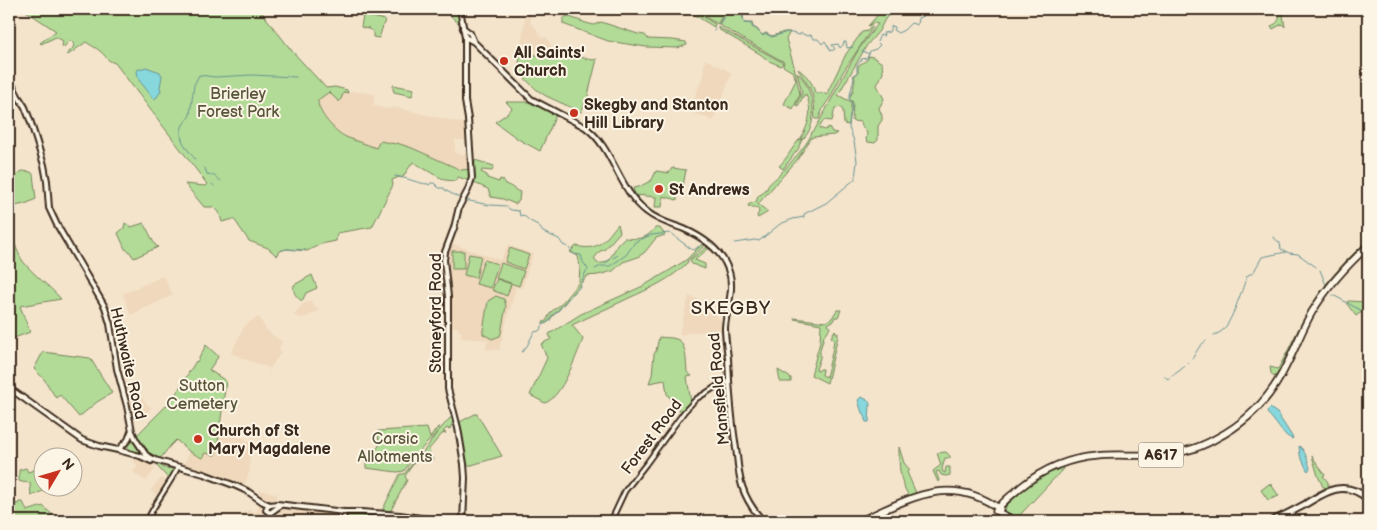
<svg xmlns="http://www.w3.org/2000/svg" width="1377" height="530" font-family="'Balsamiq Sans',sans-serif">
	<style>
		.built { fill: #efd8bb }
		.green { fill: #b2db97; stroke: #76825a }
		.water { fill: #86d8dd; stroke: #689291 }
		.lines { fill: none; stroke-linecap: round; stroke-linejoin: round }
		.stream { stroke: #689291; stroke-width: 1 }
		.tertiary-casing { stroke: #3b2a1e; stroke-width: 7 }
		.secondary-casing { stroke: #3b2a1e; stroke-width: 8 }
		.primary-casing { stroke: #3b2a1e; stroke-width: 9 }
		.trunk-casing { stroke: #3b2a1e; stroke-width: 9 }
		.tertiary { stroke: #fcf5e5; stroke-width: 3 }
		.secondary { stroke: #fcf5e5; stroke-width: 4 }
		.primary { stroke: #fcf5e5; stroke-width: 5 }
		.trunk { stroke: #fcf5e5; stroke-width: 5.5 }
		.poi-dot { fill: #c8321e; stroke: #fcf5e5; stroke-width: 2 }
		.labels { text-anchor: middle; stroke-width: 4; stroke-linejoin: round; paint-order: stroke }
		.shield { fill: #fcf5e5; stroke: #75675a; stroke-width: 1 }
		.shield-label { font-size: 15px; font-weight: bold; fill: #3b2a1e }
		.poi-label { font-size: 16px; font-weight: bold; fill: #3b2a1e; stroke: #fcf5e5; text-anchor: start }
		.park-label { font-size: 16px; fill: #59563c; stroke: #fcf5e5 }
		.street-label { font-size: 16px; fill: #3b2a1e; stroke: #fcf5e5 }
		.quarter-label { font-size: 19px; letter-spacing: 1px; fill: #3b2a1e; stroke: #fcf5e5 }
	</style>
	<rect width="100%" height="100%" fill="#f4e4cc"/>
	<filter id="ink" filterUnits="userSpaceOnUse"><feTurbulence type="fractalNoise" baseFrequency=".02" numOctaves="2"/><feDisplacementMap in="SourceGraphic" scale="10" xChannelSelector="R" yChannelSelector="G"/><feConvolveMatrix kernelMatrix="1 2 1 2 8 2 1 2 1" color-interpolation-filters="sRGB"/></filter>
	<g filter="url(#ink)">
		<g class="built">
			<path d="M529,12l3,4 -2,2 1,5 4,5h1l5,9 6,1 9,16 -1,4 -32,-5 -3,2 -2,17 -1,-1 9,-58z"/>
			<path d="M705,59l27,14 -19,48 -24,-10 14,-35z"/>
			<path d="M329,91l9,10 6,-9 6,1 1,-2 24,3 -2,12 16,3 4,-2 73,17v16h-11v13l7,2 7,-3 3,17 -11,1 -49,-22 -14,-5 -1,2 -21,3 -32,-12 -10,-8 -9,-10 -8,-15 1,-3z"/>
			<path d="M450,243l50,17 8,-15 25,9 -11,34 -6,-1 -17,63 -14,-1 3,-9 -27,-2v-7h-3v-4h-7l-1,-44 -5,-19 2,-14z"/>
			<path d="M163,276l10,19 -42,20 -8,-20v-2h2z"/>
			<path d="M689,296l19,7 9,13 7,7 -1,8 -28,1 -16,3z"/>
			<path d="M311,301l2,4 5,5 -3,3 -9,4 -5,1 -8,-3 10,-11z"/>
			<path d="M259,317l6,11 6,6 11,7 -3,8 2,3 -10,15 -3,9 2,-8 -28,-10 -11,-5 13,-26 8,-7z"/>
			<path d="M137,393l14,15 -4,4 -16,2 -3,-15z"/>
			<path d="M219,430l27,9 -1,1 8,3 -4,17 1,4 -1,5 1,1 -6,17 -41,-16 -20,-6 7,-13 11,6 4,-5 12,-4z"/>
			<path d="M137,456l12,5 6,8 -9,12 -13,-9 5,-6 -5,-5z"/>
			<path d="M163,478l2,3 1,4 -8,11 -8,-5 10,-12z"/>
			<path d="M260,490l17,4 -1,7 -12,-1 -5,-5z"/>
			<path d="M260,503l4,6 -3,8 -3,4h-17l2,-9 3,1 1,-3 9,2z"/>
			<path d="M281,507h9l10,3 39,4 2,7h-61l-1,-4v-8z"/>
		</g>
		<g class="green">
			<path d="M23,9h236l33,42 34,37 9,-1 12,3 1,3 -4,-1 -4,9h-2l-9,-9 -11,8c-1,12 17,32 28,37 9,4 20,7 30,11l4,-7 16,3 1,-1 15,5 49,22 11,-1 -2,12 -12,-4 -3,4 -10,-1 -10,-5 -22,-13 -11,16 -3,-1 -7,3 1,5 -21,42 -35,6 -1,8 -15,3 -14,7 -21,-2 -6,2 -3,5 -9,-8 -19,-7 -15,-22 -12,3 -3,-10 -5,-5h-10l-19,-23 20,2 2,-2 -92,-121c-8,-2 -9,-7 -15,-12 -5,-4 -10,-6 -14,-9l-18,13 -1,-1 6,-6 1,-4 -3,-3h-2l-5,6 -2,-1 1,-5 -7,-4 -15,7 -1,-1 16,-12z"/>
			<path d="M449,9h10l1,12 -2,2 -9,-9z"/>
			<path d="M685,9c11,0 20,10 30,15l-1,3z"/>
			<path d="M695,9h30c-2,5 -5,9 -7,15l-15,-8z"/>
			<path d="M727,9h15l2,14h8l1,4 4,2 5,6 4,-2 6,3 12,-4h6l-4,7 8,27 6,28 -7,15 -9,-5 12,-24 -3,-8 -10,-6 1,-4 -65,-37c2,-7 5,-11 8,-16z"/>
			<path d="M883,9h12l-10,10 -6,12 -12,14 -29,50 13,7c1,9 -2,15 -2,23l-5,-1 -1,-13 -2,-4 -6,1 -3,13 -8,-1 -5,8 6,2 4,-3 3,5 5,1 -3,2 -22,2 -15,23 -39,44 10,8 -10,6 -1,-2 2,-4 -1,-4 -4,-1h-5l-1,-2 4,-2 4,-1 2,-6 5,-3 2,-4h2c1,-6 9,-10 13,-15 8,-8 30,-32 32,-42l2,-1c16,-27 29,-56 45,-82 6,-9 13,-17 19,-25l-4,-1 -6,3z"/>
			<path d="M1279,9h3l3,18 -3,-3 -9,5 -2,-3c9,-3 9,-9 8,-17z"/>
			<path d="M363,15l22,5 -6,18 -6,-1v-6l-5,-2v-2l-1,2 -6,-2z"/>
			<path d="M567,16l19,7 8,2 7,-3 37,12 7,1 3,4 25,1 13,2 1,3 -10,3 -31,-1 -38,-6 -45,-17v-5z"/>
			<path d="M871,26l2,1 -30,45 -13,26 -7,10 -4,11h-4c-1,-5 0,-11 -1,-16 -2,-15 -9,-22 -16,-34 9,6 15,14 17,24h7l6,2v-4l18,-37 16,-22 6,-1z"/>
			<path d="M718,27l64,35 1,1 -2,3 -12,-5 -9,-7 -42,-25z"/>
			<path d="M558,52l35,8 4,-1 -10,40 -6,13 -35,-16 -9,-6 -19,-18 2,-17 3,-2 32,5z"/>
			<path d="M868,56l5,1 9,6 1,10 -6,12 7,14 -5,9 3,8v4l-4,6v14l-3,3 -7,-1 -2,-2 1,-7 -5,-7 -1,-4 -9,-1 1,-19 -4,-3 4,-8 2,-13 -1,-2 4,-3v-7l10,-7z"/>
			<path d="M797,72c16,16 24,51 5,68l-1,-2c8,-14 12,-28 5,-43h-2l-6,11 -2,-1 6,-12z"/>
			<path d="M393,85l21,4 -2,7 -18,-4 -1,-3z"/>
			<path d="M506,102h23l27,13 -16,36 -22,-12 -23,-17 13,-9 4,-5z"/>
			<path d="M800,139l2,1 -3,6v2l-16,21 -4,-3c8,-7 13,-19 21,-27z"/>
			<path d="M475,160l19,6 -2,5 -10,-1 -1,2 6,3v3l12,4 1,-3 3,1 2,4c7,2 9,6 15,8l-1,9 -4,3 -12,-5 -12,-2 -3,-8 -14,-6z"/>
			<path d="M672,168l14,2 -3,16h-6v14l-14,-4 -1,11h-7l1,-10 -20,-2c11,14 19,19 35,26l-1,1c-16,-6 -26,-13 -36,-27l1,-1 -2,-6 6,-1 13,-7 4,-9 13,2z"/>
			<path d="M22,171l9,1 2,2 3,25 -11,5 -11,2 -5,-5v-20z"/>
			<path d="M125,223l6,4 13,-4 11,22 3,2 -24,11 -5,-7 -4,-2 -7,-16 6,-5z"/>
			<path d="M618,224l2,8 -16,18 -4,1 -4,5 -2,3 3,4c13,2 15,-10 21,-19 2,-2 4,-4 6,-6 15,1 21,2 31,-10h5l5,7 -9,3 -11,14 -7,5 -15,5 -10,9 -15,4 -11,1 -40,47 -4,1v-2l3,-1 5,-9 10,-8 18,-22 1,-15 -2,-11 -8,-4 6,-6c24,6 29,-7 42,-22z"/>
			<path d="M9,231c5,9 8,21 13,29 11,15 27,25 39,39l-41,7 10,26 -21,8z"/>
			<path d="M1368,240v4l-24,22 -51,79 -15,29 -4,3 -3,-4 -1,-6 8,2c11,-19 19,-39 30,-58 16,-27 37,-51 60,-71z"/>
			<path d="M703,243l2,1 -1,2 -17,15 1,1c-16,17 -39,27 -59,36 -19,9 -38,18 -57,27l11,14c-7,17 -21,58 -38,64l-15,-8 17,-37 -6,-14 10,-5 -2,-5 32,-20 62,-28 24,-14 19,-12z"/>
			<path d="M707,247l2,1 -14,12 10,4v5l-13,-5 -2,-3 1,-2z"/>
			<path d="M510,248l19,7 -5,14 -19,-7z"/>
			<rect x="452" y="251" width="12" height="18"/>
			<path d="M469,254l12,2 -5,22 -12,-3z"/>
			<path d="M484,260l14,4 -7,24 -15,-4z"/>
			<path d="M501,263l23,8 -5,15 -23,-8z"/>
			<path d="M312,275l5,13 -11,5 -4,8c-5,-3 -10,-9 -8,-16z"/>
			<path d="M497,279l14,5 -4,12 -15,-6z"/>
			<path d="M496,296l8,3 2,7 -5,27 -1,3 -8,3 -9,-5v-4l5,-29z"/>
			<path d="M1348,301l20,1v11h-8l-4,3 -9,-12z"/>
			<path d="M837,310h4l-3,7h-3l-2,4 -5,3 2,4 -6,8 -4,14v8l-4,11 1,2 4,-2h2l-1,6 4,2c3,-13 7,-25 8,-38l-3,-2 4,-7 1,3h2v3l-11,47 -16,-8 9,-33 1,-18 -27,-5v-1l32,4 6,-4z"/>
			<path d="M659,337c5,1 12,0 17,2 11,3 10,24 11,33l5,4 -5,1 4,25 -10,10 -14,-18 -2,-14 -16,3 3,-8 2,-21 2,-3z"/>
			<path d="M206,345l11,10 1,2 -9,13 17,11 -9,68 -2,6 -10,-2 -3,5 -12,-6 -14,-12 -6,6 -10,13 -14,-7 2,-2 -5,-5 -1,1 -6,-10 36,-36 24,-39 1,1z"/>
			<path d="M43,352l47,6 22,35 -15,9 -18,15 -19,-22 -4,3 -12,-19 -10,-10z"/>
			<path d="M778,370l13,8v4h-11z"/>
			<path d="M475,414h2l25,42 -37,11 -7,-44z"/>
			<path d="M450,418h3l1,1 -4,10 -3,-1 -4,4 3,1 -4,1 -13,15 1,6 3,5h-3l-5,-6 -2,3h-5l-13,19 2,4 -17,32 -8,-1 18,-37h4l2,-2 11,-15 7,-6 12,-17z"/>
			<path d="M438,427h1v3l-25,27 -10,14 -7,1 -31,-4v-9l3,-1 10,-12 -1,-15 49,-3 3,10z"/>
			<path d="M131,440l3,1 7,11 -1,2c-6,-2 -14,-3 -12,-12z"/>
			<path d="M899,447l5,16 6,7 -3,2 9,21 -7,3c-10,-15 -10,-31 -10,-49z"/>
			<path d="M946,452l4,4v2h-5l-3,11 1,3 2,1 1,-6h4v8l-4,1 -5,-1 -2,-4 -3,1 3,8 -1,2 -5,-11 8,-6 -4,-12z"/>
			<path d="M1312,456l13,19 -2,1 5,6v6l-5,-1 -5,-11z"/>
			<path d="M158,464l6,4 9,1 2,2 -5,7 -4,-2 -9,-10z"/>
			<path d="M1061,466l2,3 -44,47 6,5h-5l-15,-10 1,-5c18,-20 31,-28 55,-40z"/>
			<path d="M42,467v21h8l-19,8 -1,-13 -8,-1 -3,-1v-11l7,-2 2,4z"/>
			<path d="M1270,483l9,13 -11,4 -7,-10 8,-6 1,1z"/>
			<path d="M19,502h4l4,9 16,-5 16,15h-50v-18l9,1z"/>
			<path d="M349,514l31,1 -3,6h-31v-3z"/>
		</g>
		<g class="water">
			<path d="M146,67l14,5 2,4 -2,11 1,4 -4,6 -3,2c-4,-3 -4,-6 -8,-10 -6,-9 -8,-6 -9,-19z"/>
			<path d="M861,397l7,3 2,4 -1,18h-3l-1,-2v-5l-3,-2 -4,-13z"/>
			<path d="M1270,408l7,5 16,25 -1,1c-10,-4 -16,-18 -25,-26l1,-3z"/>
			<path d="M1299,446c6,4 9,15 11,22l-2,3 -1,-1 -7,-15z"/>
		</g>
		<g class="lines">
			<g class="stream">
				<path d="M617,9h2"/>
				<path d="M633,9v1l3,1 3,-2"/>
				<path d="M642,9v3h6l3,-3 15,1c3,4 14,4 19,2l2,-3"/>
				<path d="M741,9l3,14 8,1v3l4,2 7,7 3,-2 6,3 15,-5 13,3 1,-2 6,3 4,-1 3,4h4l4,5 3,-3 6,10 4,-2 -3,-4 6,-1 2,4 3,-3 1,-3h2l1,6 6,-1"/>
				<path d="M726,13l3,-4"/>
				<path d="M720,23l6,-9"/>
				<path d="M714,31l1,-2"/>
				<path d="M862,51l7,3 1,-3 6,-2 4,-4 -3,-3 3,-7 3,1 1,-1 -1,-2 6,-1 2,-5 1,-1 3,1 -2,3 5,3 6,-3 7,-7 6,2 1,-7 5,-2 -1,-4 -5,1v-2l3,-2"/>
				<path d="M195,159c-7,-9 -19,-21 -12,-34 2,-4 5,-6 7,-10l4,-30 5,-10 16,2 36,-2 45,2"/>
				<path d="M205,168l2,6 6,1 8,6"/>
				<path d="M395,176c9,1 25,8 33,8l1,1 2,-2h3l5,5h5l1,2 16,9"/>
				<path d="M212,184l2,2"/>
				<path d="M465,200l24,5"/>
				<path d="M490,205l17,1 1,2 3,2 8,1 1,5 3,-1 7,6 8,4 5,7 16,7 4,6 5,2 6,7 7,1 2,7 5,7"/>
				<path d="M1273,237l7,6 1,6 8,4 9,1 18,13"/>
				<path d="M734,243l21,-3 4,1 21,-17 13,-5 11,-2v-3l22,-11 29,-24 2,-18 -3,-20 -5,-13 1,-13 2,-6v-7l-3,-3 5,-21 -1,-2 4,-3v-8l3,-4h2l-1,-2 6,-1 2,-4"/>
				<path d="M708,249h2"/>
				<path d="M282,250l5,-1 19,1"/>
				<path d="M613,258l5,-3"/>
				<path d="M605,263l5,-3"/>
				<path d="M595,269l6,-3h9l16,-11 9,-13 16,-7 19,-2 21,16 3,1 5,-4 1,1"/>
				<path d="M1320,270l6,15"/>
				<path d="M1246,278l2,-3 5,-2 9,-16 24,-5"/>
				<path d="M1333,295l29,16"/>
				<path d="M1363,312l5,-2"/>
				<path d="M1214,335c3,-1 5,-2 8,-4 10,-9 19,-39 24,-52"/>
				<path d="M522,352l5,-6 7,-14 5,-1 5,-7 6,-3 1,-5 8,-6 14,-17 6,-5 7,-17 2,-1"/>
				<path d="M1164,376l4,3c8,-6 16,-11 23,-19 6,-7 5,-12 15,-19"/>
			</g>
			<defs>
				<g id="tertiary">
					<path d="M344,512v9"/>
					<path d="M147,521c8,-19 22,-35 31,-54"/>
					<path d="M611,521l14,-30 21,-27 38,-52 12,-13 10,-6 14,-9 8,-1"/>
				</g>
				<g id="secondary">
					<path d="M460,9l5,28v64l3,18 4,59 -4,12 -9,17 -5,21 -9,24 -1,8 4,37v92l10,39 6,36 1,14 -2,43"/>
					<path d="M463,28l7,5 3,7"/>
					<path d="M465,37l9,5 57,57 54,28c29,21 33,63 62,85 11,9 24,12 37,17 18,8 37,21 44,40 8,20 -2,39 -3,59 0,10 2,20 3,30 1,33 4,65 9,98 1,10 2,20 5,30 4,13 12,25 21,35"/>
					<path d="M9,78l9,18 7,11 5,13 14,45 3,16 2,27 8,17 48,82 5,17 7,45 10,37 5,25 4,9 10,15 9,5 49,14 32,12 11,5 16,11 7,3 7,-1 67,8h17l39,3 41,6"/>
					<path d="M9,388l73,52 17,6 19,4 22,6 11,5"/>
					<path d="M118,450l10,-10 3,-8"/>
					<path d="M270,505l-3,2 -1,3 4,3 11,-8"/>
				</g>
				<g id="primary">
					<path d="M998,512l17,9"/>
					<path d="M1272,521c11,-5 21,-10 32,-16 22,-14 41,-26 64,-6"/>
				</g>
				<g id="trunk">
					<path d="M996,511c7,-10 16,-16 25,-24 21,-17 48,-29 76,-31 17,-2 35,0 53,-1 22,0 46,-5 65,-16 33,-17 57,-43 72,-75 9,-17 15,-35 25,-52 15,-25 34,-46 56,-66"/>
					<path d="M860,521c49,-22 89,-48 140,-12"/>
				</g>
			</defs>
			<use href="#tertiary" class="tertiary-casing"/>
			<use href="#secondary" class="secondary-casing"/>
			<use href="#primary" class="primary-casing"/>
			<use href="#trunk" class="trunk-casing"/>
			<use href="#tertiary" class="tertiary"/>
			<use href="#secondary" class="secondary"/>
			<use href="#primary" class="primary"/>
			<use href="#trunk" class="trunk"/>
		</g>
	</g>
	<g class="poi-dot">
		<circle cx="504" cy="61" r="5"/>
		<circle cx="574" cy="113" r="5"/>
		<circle cx="659" cy="189" r="5"/>
		<circle cx="198" cy="439" r="5"/>
	</g>
	<g class="labels">
		<rect class="shield" x="1138.5" y="442.5" width="45" height="25" rx="4"/>
		<g class="shield-label">
			<text x="1161" y="460">A617</text>
		</g>
		<g class="poi-label">
			<text x="514" y="58">All Saints'<tspan x="514" dy="18">Church</tspan></text>
			<text x="584" y="110">Skegby and Stanton<tspan x="584" dy="18">Hill Library</tspan></text>
			<text x="669" y="195">St Andrews</text>
			<text x="208" y="436">Church of St<tspan x="208" dy="18">Mary Magdalene</tspan></text>
		</g>
		<g class="park-label">
			<text x="238" y="99">Brierley<tspan x="238" dy="18">Forest Park</tspan></text>
			<text x="202" y="391">Sutton<tspan x="202" dy="18">Cemetery</tspan></text>
			<text x="395" y="444">Carsic<tspan x="395" dy="18">Allotments</tspan></text>
		</g>
		<g class="street-label">
			<text transform="translate(435 313) rotate(-90)" y="6">Stoneyford Road</text>
			<text transform="translate(129 363) rotate(77)" y="6">Huthwaite Road</text>
			<text transform="translate(718 389) rotate(-95)" y="6">Mansfield Road</text>
			<text transform="translate(651 436) rotate(-53)" y="6">Forest Road</text>
		</g>
		<g class="quarter-label">
			<text x="731" y="314">SKEGBY</text>
		</g>
	</g>
	<rect width="1377" height="530" fill="none" stroke="#fcf5e5" stroke-width="30"/>
	<rect x="15" y="15" width="1347" height="500" fill="none" stroke="#3b2a1e" stroke-width="2" filter="url(#ink)"/>
	<g transform="translate(58 472) rotate(52)"><circle r="24" fill="#fcf5e5" stroke="#afa495"/>
	<path d="M0-4L9 19L0 12L-9 19Z" fill="#c8321e"/>
	<text y="-8" font-size="14" font-weight="bold" text-anchor="middle" fill="#3b2a1e">N</text>
	</g>
</svg>
